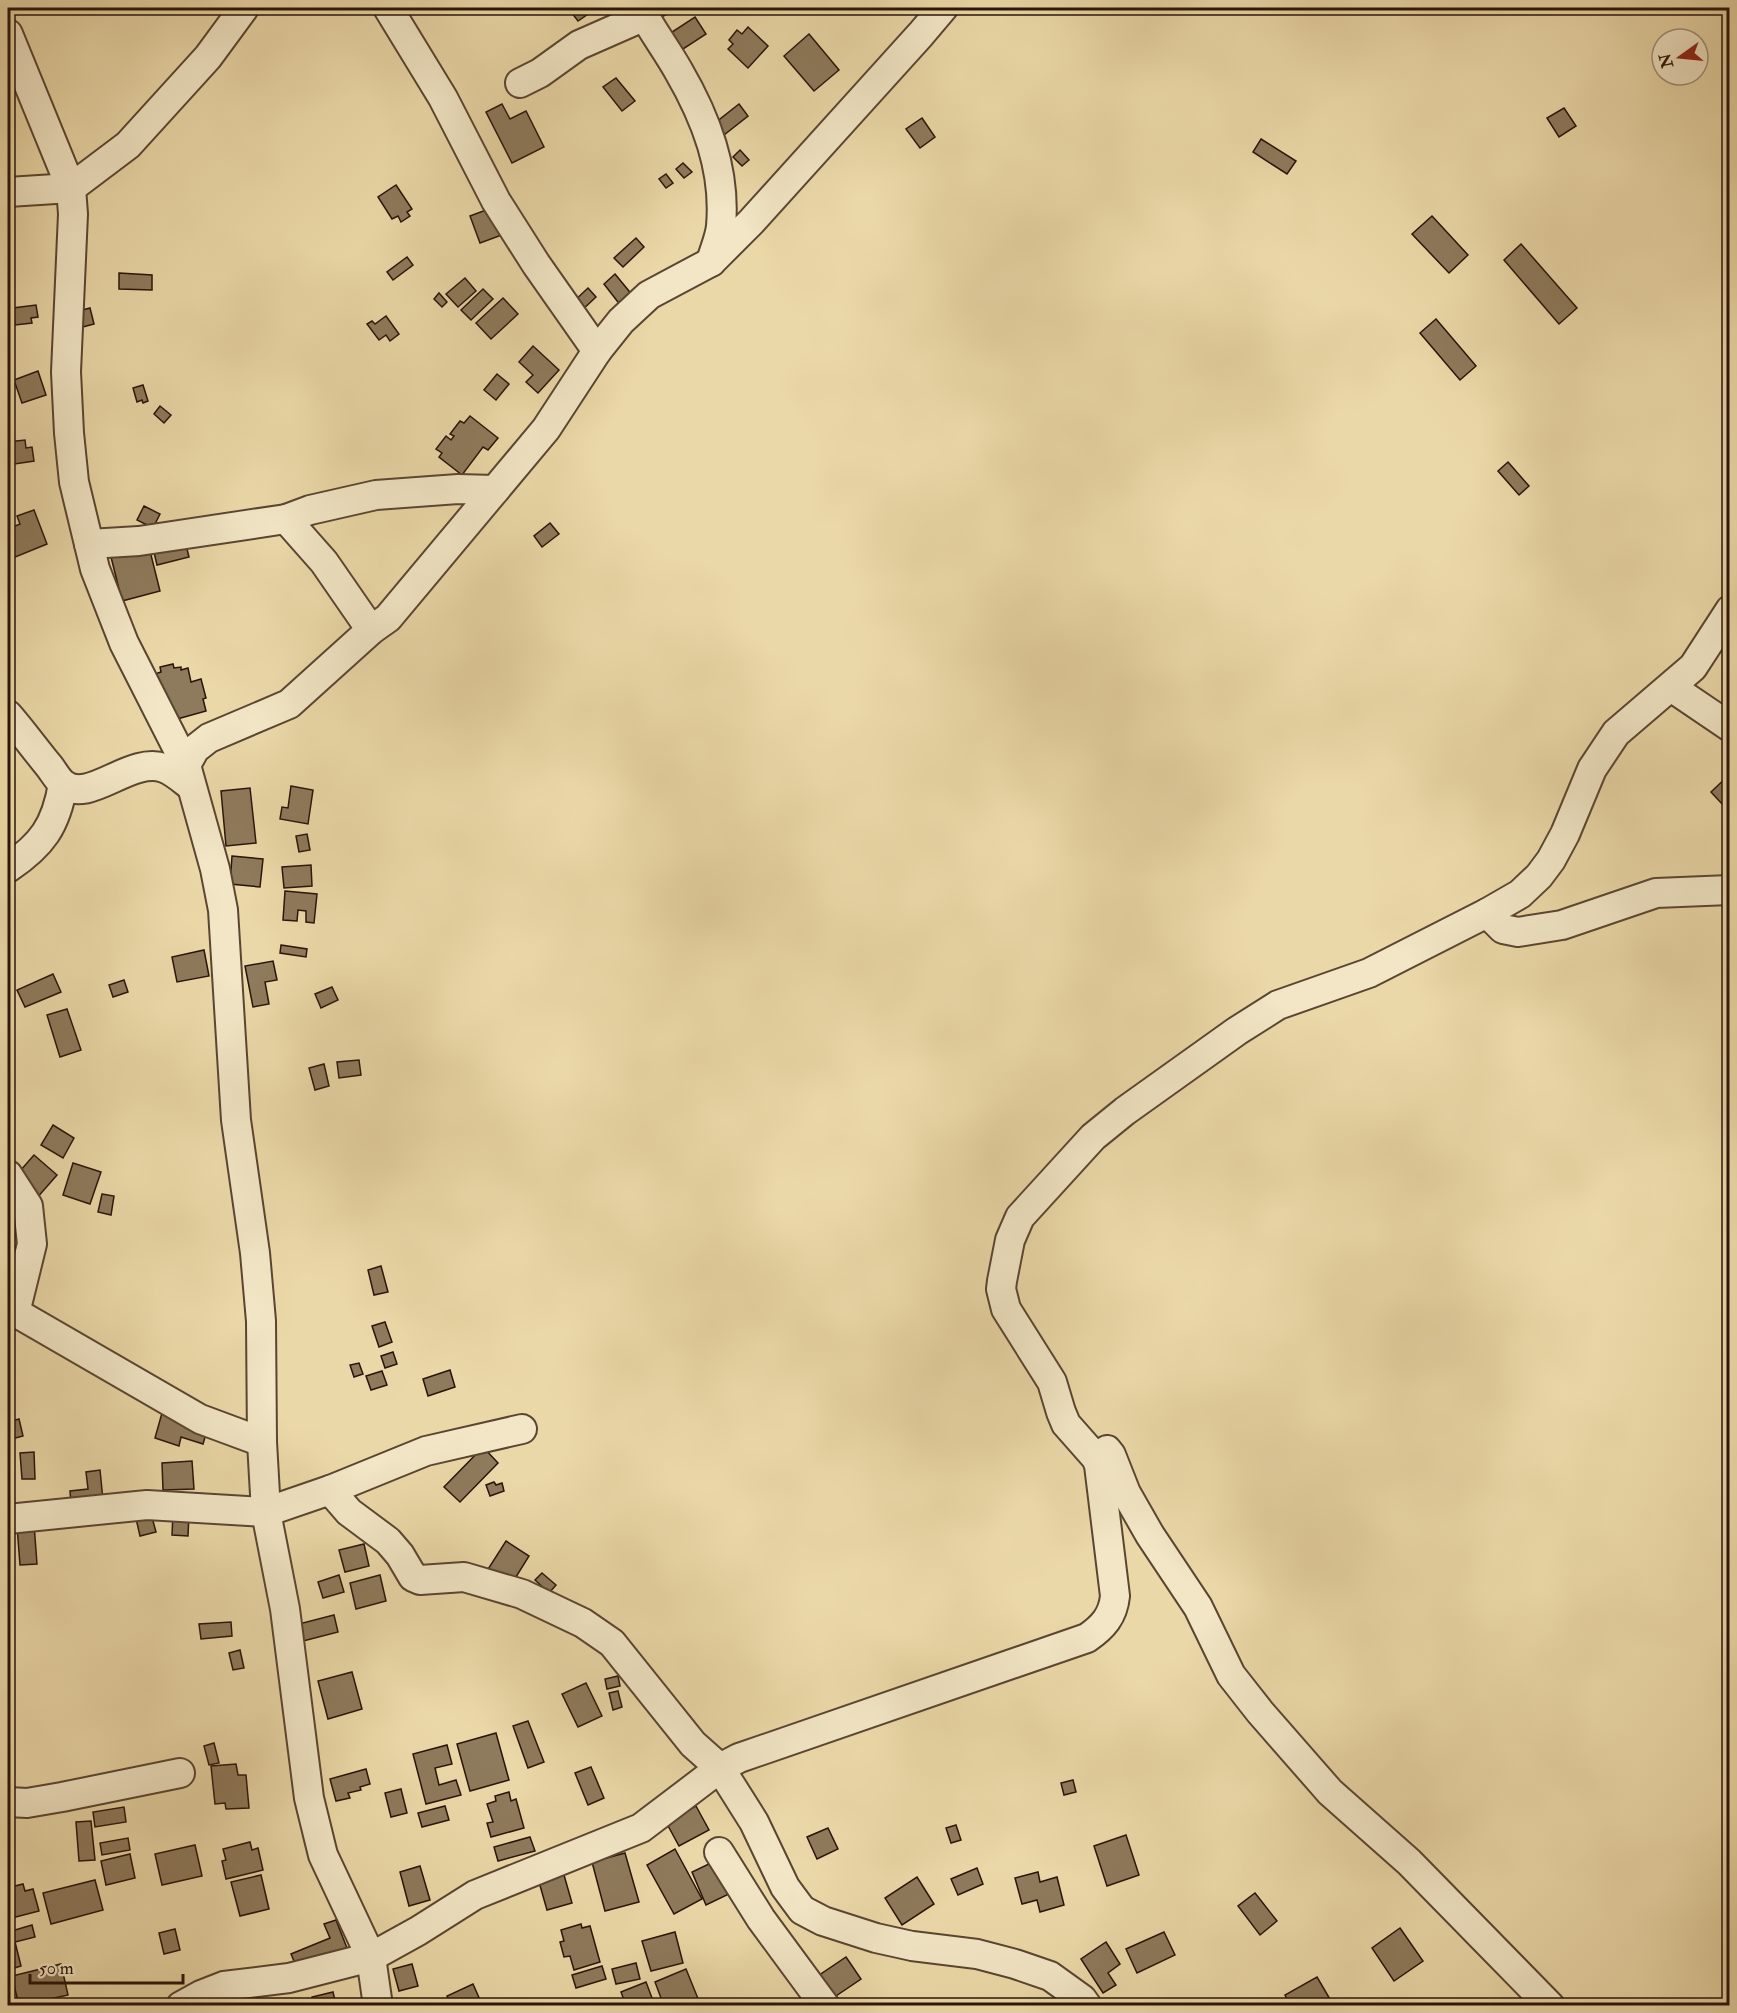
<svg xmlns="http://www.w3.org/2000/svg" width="1737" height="2013" font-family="'IM FELL Double Pica',serif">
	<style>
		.building { fill: #8e7a5c; stroke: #29140a; stroke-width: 1.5 }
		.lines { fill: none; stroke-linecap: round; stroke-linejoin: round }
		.minor-casing { stroke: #5a4532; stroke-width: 32 }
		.minor { stroke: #f2e6c6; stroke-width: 28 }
	</style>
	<rect width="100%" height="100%" fill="#ebd8a8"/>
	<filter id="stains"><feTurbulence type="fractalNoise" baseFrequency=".00333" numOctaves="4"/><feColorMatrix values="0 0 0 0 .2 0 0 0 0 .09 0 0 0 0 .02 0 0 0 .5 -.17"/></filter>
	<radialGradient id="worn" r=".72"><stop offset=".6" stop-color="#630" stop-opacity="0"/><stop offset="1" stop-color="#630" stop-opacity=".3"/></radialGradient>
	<g class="building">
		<path d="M568,8h29l-19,13z"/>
		<path d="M651,8h29l-23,11z"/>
		<path d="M695,17l11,17 -29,19 -11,-17z"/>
		<path d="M748,27l20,19 -20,22 -20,-19 5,-5 -4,-4 8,-10 5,4z"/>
		<path d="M809,34l30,36 -25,21 -30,-35z"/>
		<path d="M616,78l19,23 -13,10 -19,-24z"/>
		<path d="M502,104l8,15 16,-8 18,36 -32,16 -26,-51z"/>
		<path d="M739,104l9,12 -24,19 -9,-12z"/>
		<path d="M1564,108l12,18 -17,11 -12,-19z"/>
		<path d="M922,118l13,19 -15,11 -14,-19z"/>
		<path d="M1261,139l35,22 -9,13 -34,-22z"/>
		<path d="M740,150l9,10 -7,6 -9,-9z"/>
		<path d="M683,163l9,9 -8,6 -8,-9z"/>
		<path d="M666,174l7,9 -7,5 -7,-9z"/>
		<path d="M396,185l16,24 -5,3 3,4 -9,6 -3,-6 -6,3 -14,-22z"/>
		<path d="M497,206l10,27 -27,10 -10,-27z"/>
		<path d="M1432,216l36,39 -19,18 -37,-39z"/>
		<path d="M636,238l8,9 -21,20 -9,-9z"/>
		<path d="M1521,244l56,64 -18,16 -55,-64z"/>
		<path d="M407,257l6,8 -20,15 -6,-8z"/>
		<path d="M119,273l33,2v15l-33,-1z"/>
		<path d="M615,274l18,22 -12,10 -17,-22z"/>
		<path d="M465,278l11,13 -18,16 -12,-13z"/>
		<path d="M588,288l8,9 -17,16 -8,-9z"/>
		<path d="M483,289l10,10 -22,21 -10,-10z"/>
		<path d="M439,293l8,9 -5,5 -8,-8z"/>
		<path d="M503,298l15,16 -27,25 -15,-16z"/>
		<path d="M36,305l2,12 -7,1 1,5 -17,2 -2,-17z"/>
		<path d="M90,308l4,16 -15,4 -4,-16z"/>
		<path d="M386,316l13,18 -9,7 -4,-6 -7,5 -12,-16 5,-3 3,3z"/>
		<path d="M1436,319l40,47 -16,14 -40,-47z"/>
		<path d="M533,346l26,24 -21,23 -12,-11 7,-7 -14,-13z"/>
		<path d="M38,371l8,24 -24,8 -8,-23z"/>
		<path d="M497,374l12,10 -13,16 -12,-10z"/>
		<path d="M143,385l5,16 -5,2 -1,-3 -5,2 -4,-14z"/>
		<path d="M160,406l11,9 -7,8 -10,-9z"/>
		<path d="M470,416l28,22 -10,12 -5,-3 -21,28 -23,-18 3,-4 -6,-4 10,-13 5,4 3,-4 -4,-2 10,-13 4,2z"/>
		<path d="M25,440l1,8 6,-1 2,14 -26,4v-23z"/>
		<path d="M1508,462l21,24 -10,9 -21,-24z"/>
		<path d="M144,506l16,8 -7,14 -16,-8z"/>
		<path d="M34,510l13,34 -39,16v-31l12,-5 -3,-8z"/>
		<path d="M550,523l9,11 -17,13 -8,-11z"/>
		<path d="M185,541l4,16 -32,8 -4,-17z"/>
		<path d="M148,543l12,48 -38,10 -12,-48z"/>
		<path d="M173,664l1,4 7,-1v3l7,-2 3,14 10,-3 5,19 -3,1 3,12 -36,10 -18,-46 9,-3 -1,-5z"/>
		<path d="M1730,774v25l-7,6 -12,-13z"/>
		<path d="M291,786l22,4 -5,34 -28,-5 2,-12 6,1z"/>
		<path d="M250,788l6,55 -30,3 -5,-55z"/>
		<path d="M307,834l3,16 -11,2 -3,-16z"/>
		<path d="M232,856l31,3 -3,28 -30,-3z"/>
		<path d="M311,865l1,21 -28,2 -2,-21z"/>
		<path d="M285,891l32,3 -3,29 -8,-1v-11l-8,-1 -1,11 -14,-1z"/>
		<path d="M281,945l26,4 -1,8 -26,-4z"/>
		<path d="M204,950l5,26 -32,6 -5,-25z"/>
		<path d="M273,961l4,19 -12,2 4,22 -16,3 -8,-41z"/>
		<path d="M53,974l8,18 -36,15 -8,-17z"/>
		<path d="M124,980l4,12 -15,5 -4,-12z"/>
		<path d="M332,987l6,13 -17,8 -6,-14z"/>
		<path d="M67,1009l14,41 -21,7 -13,-42z"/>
		<path d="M359,1060l2,15 -22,3 -2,-16z"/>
		<path d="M324,1064l5,22 -14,4 -6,-22z"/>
		<path d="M53,1125l21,13 -11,20 -22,-13z"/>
		<path d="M34,1155l23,20 -21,24 -23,-20z"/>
		<path d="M73,1163l28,9 -11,32 -27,-9z"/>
		<path d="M102,1194l12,2 -3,19 -13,-3z"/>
		<path d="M381,1266l7,26 -14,3 -6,-25z"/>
		<path d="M385,1322l7,20 -13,5 -7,-21z"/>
		<path d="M393,1352l4,12 -12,4 -4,-12z"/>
		<path d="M359,1363l4,11 -9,3 -4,-12z"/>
		<path d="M450,1370l5,17 -27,9 -5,-17z"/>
		<path d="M382,1371l5,14 -16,5 -5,-14z"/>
		<path d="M162,1413l46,14 -5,17 -22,-7 -2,9 -24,-8z"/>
		<path d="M19,1419l4,17 -15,4v-18z"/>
		<path d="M483,1447l15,16 -38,39 -16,-15z"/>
		<path d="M34,1452l1,27h-13l-2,-26z"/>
		<path d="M192,1461l2,28 -31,1 -1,-27z"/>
		<path d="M100,1470l3,30 -32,3 -1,-12 18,-2 -2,-17z"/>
		<path d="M494,1482l2,3 6,-2 2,8 -14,5 -4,-11z"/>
		<path d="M150,1510l6,22 -16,4 -5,-22z"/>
		<path d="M173,1513l16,1 -1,22 -16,-1z"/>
		<path d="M34,1524l3,40 -17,1 -3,-39z"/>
		<path d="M506,1541l23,15 -18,29 -26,-11z"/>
		<path d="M364,1544l5,22 -24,6 -6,-22z"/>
		<path d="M542,1573l14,12 -7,8 -14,-13z"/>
		<path d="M339,1575l5,17 -21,6 -5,-16z"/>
		<path d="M380,1575l6,26 -30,8 -6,-26z"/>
		<path d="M334,1615l4,17 -39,10 -4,-17z"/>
		<path d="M231,1622l1,14 -31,3 -2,-15z"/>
		<path d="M240,1650l4,18 -11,2 -4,-17z"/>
		<path d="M352,1672l10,37 -34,10 -10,-38z"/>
		<path d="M618,1676l2,10 -13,3 -2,-10z"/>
		<path d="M586,1683l16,33 -24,11 -16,-33z"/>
		<path d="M618,1691l4,16 -9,3 -4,-17z"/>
		<path d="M528,1721l16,41 -16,6 -15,-42z"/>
		<path d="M496,1733l13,47 -39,11 -13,-47z"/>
		<path d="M214,1743l5,20 -10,2 -5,-19z"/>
		<path d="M447,1745l5,19 -17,4 4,17 17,-5 5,15 -35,9 -13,-50z"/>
		<path d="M236,1764l2,11h8l3,33 -23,1 -1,-6 -10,1 -4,-38z"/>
		<path d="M591,1767l13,31 -16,7 -13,-32z"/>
		<path d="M366,1769l4,15 -10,3 1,3 -13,3 2,5 -14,3 -6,-22z"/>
		<path d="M1073,1780l3,12 -12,3 -3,-12z"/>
		<path d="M401,1789l6,24 -16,4 -6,-24z"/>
		<path d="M509,1792l2,9 5,-2 8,29 -33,9 -4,-14 6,-1 -6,-18 9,-3 -1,-5z"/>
		<path d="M445,1806l4,14 -27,7 -4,-14z"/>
		<path d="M696,1806l13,24 -30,16 -13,-24z"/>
		<path d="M124,1807l2,15 -31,5 -2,-15z"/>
		<path d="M91,1821l4,39 -16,1 -3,-39z"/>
		<path d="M956,1825l5,15 -10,3 -5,-15z"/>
		<path d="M828,1828l10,21 -21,10 -10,-22z"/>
		<path d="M1126,1835l13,40 -32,11 -13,-40z"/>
		<path d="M530,1837l5,14 -37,10 -4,-14z"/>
		<path d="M128,1838l2,12 -28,5 -2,-12z"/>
		<path d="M250,1842l2,8 6,-2 5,22 -37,9 -4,-18 4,-1 -3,-11z"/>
		<path d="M195,1845l7,31 -40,9 -7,-31z"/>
		<path d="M675,1849l27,50 -28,15 -27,-49z"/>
		<path d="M625,1853l14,49 -34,9 -13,-49z"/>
		<path d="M130,1854l5,24 -29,7 -5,-24z"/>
		<path d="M715,1861l14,33 -23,11 -14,-33z"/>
		<path d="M420,1866l10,34 -21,6 -9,-34z"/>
		<path d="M562,1868l10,35 -25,7 -10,-35z"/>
		<path d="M977,1868l6,16 -25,11 -7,-16z"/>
		<path d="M1038,1872l2,10 17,-5 7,28 -24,7 -3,-12 -15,4 -7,-26z"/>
		<path d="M261,1875l8,34 -29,7 -9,-34z"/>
		<path d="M917,1877l17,27 -32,21 -17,-27z"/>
		<path d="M95,1880l8,30 -52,14 -8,-31z"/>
		<path d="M10,1881l1,6 12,-3 2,7 8,-2 6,22 -31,8v-37z"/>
		<path d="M1255,1893l22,28 -17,14 -22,-29z"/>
		<path d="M336,1920l11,28 -50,20 -6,-14 39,-16 -6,-14z"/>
		<path d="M581,1924l1,4 8,-2 10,36 -26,8 -4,-14 -6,1 -4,-15 4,-1 -3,-11z"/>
		<path d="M32,1925l3,12 -20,5 6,24 -13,4v-38z"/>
		<path d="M1400,1928l23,33 -29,20 -22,-33z"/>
		<path d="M175,1929l5,21 -16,4 -5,-21z"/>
		<path d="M675,1932l8,31 -32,8 -9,-30z"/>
		<path d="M1164,1932l11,23 -38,18 -11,-24z"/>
		<path d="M1106,1942l14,22 -12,9 8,12 -13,8 -22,-34z"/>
		<path d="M846,1957l15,22 -34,23 -15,-22z"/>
		<path d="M636,1963l4,16 -24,5 -4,-15z"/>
		<path d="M61,1964l7,31 -49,11 -7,-30z"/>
		<path d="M412,1964l6,22 -19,5 -6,-22z"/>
		<path d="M602,1966l4,13 -30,9 -4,-13z"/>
		<path d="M686,1969l15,37h-37l-9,-24z"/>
		<path d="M1317,1977l17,29h-44l-5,-11z"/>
		<path d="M646,1982l9,24h-29l-5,-14z"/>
		<path d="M473,1984l7,16 -12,6h-16l-5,-10z"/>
		<path d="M333,1992l3,13 -22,1 -2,-9z"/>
	</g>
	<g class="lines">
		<defs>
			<g id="minor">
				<path d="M388,8l55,90 53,103 40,63 61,87"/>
				<path d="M640,8c11,21 26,41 38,62 28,48 48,100 43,156 -1,12 -7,24 -10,36"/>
				<path d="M8,34l63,154 -63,4"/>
				<path d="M520,83l20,-10 39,-28 66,-29"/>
				<path d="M286,519l38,43 47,68"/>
				<path d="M89,544l50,-3 147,-22 24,-9 66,-15 82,-6 37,1"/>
				<path d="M1671,687l59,40"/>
				<path d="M8,715c14,16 27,34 41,51 4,5 9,14 14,18 26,21 67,-28 101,-16 9,3 19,12 27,18"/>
				<path d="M186,765l-62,-122 -29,-74 -21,-87 -5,-49 -3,-61 7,-158 -2,-26 57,-43 80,-88 36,-49"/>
				<path d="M8,868c34,-23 48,-42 55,-84"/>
				<path d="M1487,913l16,16 15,3 44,-7 94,-32 74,-3"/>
				<path d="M8,1175l20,31 4,38 -17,69"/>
				<path d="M8,1308l192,111 62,23"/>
				<path d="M1107,1450l4,5 15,38 24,42 48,72 33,68 29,37 70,80 79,70 141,144"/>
				<path d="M330,1490l19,22 39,29 12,14 13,22 7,3 44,-3 58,17 61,29 29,20 81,101 27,24 34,54 31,65 17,23 21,11 53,17 36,8 65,8 38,10 35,12 32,23 5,7"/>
				<path d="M8,1519l139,-14 119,7 64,-22 96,-39 96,-22"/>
				<path d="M8,1802l19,1 35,-6 118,-24"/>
				<path d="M719,1852l42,67 64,87"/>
				<path d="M181,2006l20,-11 23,-9 65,-8 82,-21 47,-26 57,-36 166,-67 79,-60 19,-10 348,-120c16,-11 26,-22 28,-42l-16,-131 -3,-7 -30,-34 -5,-12 -9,-30 -46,-73 -5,-20 1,-8 8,-41 10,-23 73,-80 32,-26 112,-80 41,-26 91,-32 118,-60 33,-19 19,-18 12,-16 14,-26 27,-65 24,-36 77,-66 37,-57"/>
				<path d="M378,2006l-7,-49 -48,-102 -14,-57 -24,-189 -19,-97 -4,-70 -1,-121 -6,-68 -19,-133 -13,-210 -8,-41 -29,-104 9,-16 14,-11 80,-34 82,-74 17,-12 158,-189 51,-78 24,-30 28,-26 62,-33 40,-40 170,-188 22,-26"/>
			</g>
		</defs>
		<use href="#minor" class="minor-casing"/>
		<use href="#minor" class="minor"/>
	</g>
	<rect width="1737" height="2013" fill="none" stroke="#ebd8a8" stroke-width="30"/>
	<rect x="9" y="9" width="1719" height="1995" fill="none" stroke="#29140a" stroke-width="3"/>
	<rect x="15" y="15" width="1707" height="1983" fill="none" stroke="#29140a" stroke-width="1.5"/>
	<g transform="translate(1680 57) rotate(255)"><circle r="28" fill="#f2e6c6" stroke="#a2927b" stroke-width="1.5"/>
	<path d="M0-4.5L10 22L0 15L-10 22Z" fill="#8f2418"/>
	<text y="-9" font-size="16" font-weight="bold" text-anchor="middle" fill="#29140a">N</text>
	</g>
	<path d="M30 1974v9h153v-9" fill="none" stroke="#29140a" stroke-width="3"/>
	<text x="39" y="1974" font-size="18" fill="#29140a" stroke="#f2e6c6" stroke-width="4.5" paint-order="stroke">50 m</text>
	<rect width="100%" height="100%" filter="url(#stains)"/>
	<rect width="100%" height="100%" fill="url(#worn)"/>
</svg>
